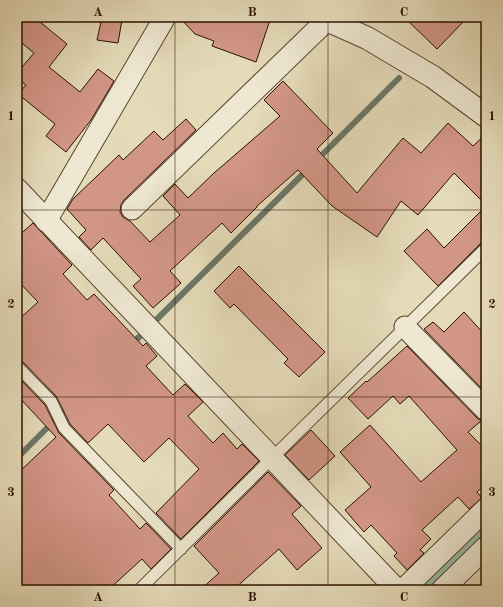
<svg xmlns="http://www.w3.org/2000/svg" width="503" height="607" font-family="'Old Standard TT',serif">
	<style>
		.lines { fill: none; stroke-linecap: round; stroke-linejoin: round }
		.stream { stroke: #6b7767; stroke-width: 6 }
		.river { stroke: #96bbab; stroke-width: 38 }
		.building { fill: #d29687; stroke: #2b1200 }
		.service-casing { stroke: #5a442e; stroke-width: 13 }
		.minor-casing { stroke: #5a442e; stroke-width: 23 }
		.tertiary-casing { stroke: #5a442e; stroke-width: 24 }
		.service { stroke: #eee8d2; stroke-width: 11 }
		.minor { stroke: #eee8d2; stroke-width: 21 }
		.tertiary { stroke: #eee8d2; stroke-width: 22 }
		.grid { fill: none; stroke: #2b1200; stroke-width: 1; stroke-opacity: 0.55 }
		.neatline { fill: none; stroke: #2b1200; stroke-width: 1.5 }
		.grid-label { font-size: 13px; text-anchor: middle; font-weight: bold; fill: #2b1200 }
	</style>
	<rect width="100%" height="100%" fill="#e5dbb9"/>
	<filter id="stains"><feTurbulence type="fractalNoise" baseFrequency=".005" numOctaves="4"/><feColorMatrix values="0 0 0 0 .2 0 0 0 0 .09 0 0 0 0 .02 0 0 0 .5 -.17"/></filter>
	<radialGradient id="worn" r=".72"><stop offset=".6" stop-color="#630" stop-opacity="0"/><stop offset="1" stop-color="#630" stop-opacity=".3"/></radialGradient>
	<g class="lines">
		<g class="stream">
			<path d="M317,160l82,-82"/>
			<path d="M131,345l177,-176"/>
			<path d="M17,458l52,-52"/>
		</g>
		<path class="river" d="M424,590l62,-61"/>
	</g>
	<g class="building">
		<path d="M17,17h17l33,27 -18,23 31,25 18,-23 16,12 -23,39 -25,32 -20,-16 9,-12 -37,-30 8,-9 -9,-7v-5l17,-20 -17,-14z"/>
		<path d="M102,17l20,3 -4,23 -21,-3z"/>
		<path d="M179,17h92l-15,45 -44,-16 2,-5 -19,-7z"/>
		<path d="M404,17h64l-31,32z"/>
		<path d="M283,81l50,52 -16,16 40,44 46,-55 18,15 27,-30 25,23 13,-12v71l-32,-32 -36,42 -17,-14 -24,36 -45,-31 -34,-36 -41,36v1l-26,26 -9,-10 -52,48 11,12 -28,25 -20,-22 8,-7 -38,-41 -12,12 -12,-13 7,-7 -19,-21 6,-10 46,-44 4,5 31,-29 9,9 23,-21 10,11 -72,70 -3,5 -1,7 3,5 7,4 20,21 30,-27 -17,-19 12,-12 13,14 26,-25 66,-57 -16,-16z"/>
		<path d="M486,206v35l-5,2 -43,43 -34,-35 23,-22 17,19z"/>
		<path d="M33,223l39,42 -9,9 24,26 7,-6 49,52 3,-3 11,13 -11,10 27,29 12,-11 18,18 -15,14 25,27 10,-10 14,16 5,-5 17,17 -78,78 -25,-26 43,-44 -30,-31 -25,24 -36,-38 -20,19 -18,-19 -14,-28 -34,-35 -5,-2v-38l21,-19 -21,-22v-43z"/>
		<path d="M239,266l86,86 -26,25 -15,-14 4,-4 -54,-55 -4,4 -16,-17z"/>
		<path d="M464,312l22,24v57l-62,-64 9,-7 11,10z"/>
		<path d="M407,346l70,72 4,3 -13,11 18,18v33l-9,9 5,6 -13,11 -11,-12 -36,33 9,9 -11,11 4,3 -17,17 -13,-14 3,-3 -26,-28 -7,7 -19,-22 26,-23 -31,-35 30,-27 51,57 36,-32 -48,-54 -9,8 -7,-8 -25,23 -20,-21 18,-17 1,1z"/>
		<path d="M17,376l28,29 14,28 55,57 -5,5 31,34 6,-6 25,26 -20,20 -9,-10 -34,31h-91v-116l39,-37 -39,-42z"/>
		<path d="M311,430l24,26 -26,24 -24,-25z"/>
		<path d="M268,472l33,34 -9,8 30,34 -25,22 -18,-21 -46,41h-33l19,-17 -25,-27z"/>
	</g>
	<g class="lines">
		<defs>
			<g id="service">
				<path d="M17,366l34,35 13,27 117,121"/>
				<path d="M139,590l133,-132 214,-210"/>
			</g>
			<g id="minor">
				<path d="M17,189l380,401"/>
				<path d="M132,209l195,-189"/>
				<path d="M46,221l119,-204"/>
				<path d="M405,327l81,83"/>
				<path d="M403,590l83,-81"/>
				<path d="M442,590l44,-43"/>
			</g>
			<path id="tertiary" d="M320,17l47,21 66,39 53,39"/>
		</defs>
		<use href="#service" class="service-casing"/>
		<use href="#minor" class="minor-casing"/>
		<use href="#tertiary" class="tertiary-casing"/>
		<use href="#service" class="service"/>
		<use href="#minor" class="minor"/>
		<use href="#tertiary" class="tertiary"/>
	</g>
	<path class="grid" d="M175,17v573M328,17v573M17,210h469M17,397h469"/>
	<rect width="503" height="607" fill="none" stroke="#e5dbb9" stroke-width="44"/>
	<rect x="22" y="22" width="459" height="563" class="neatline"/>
	<g class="grid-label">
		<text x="98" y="16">A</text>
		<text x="252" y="16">B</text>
		<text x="404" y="16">C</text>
		<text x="11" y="120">1</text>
		<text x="492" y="120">1</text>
		<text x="11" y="308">2</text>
		<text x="492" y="308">2</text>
		<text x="11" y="496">3</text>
		<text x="492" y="496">3</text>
		<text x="98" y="601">A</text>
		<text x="252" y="601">B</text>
		<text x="404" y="601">C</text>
	</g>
	<rect width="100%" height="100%" filter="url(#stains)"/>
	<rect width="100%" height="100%" fill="url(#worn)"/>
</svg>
